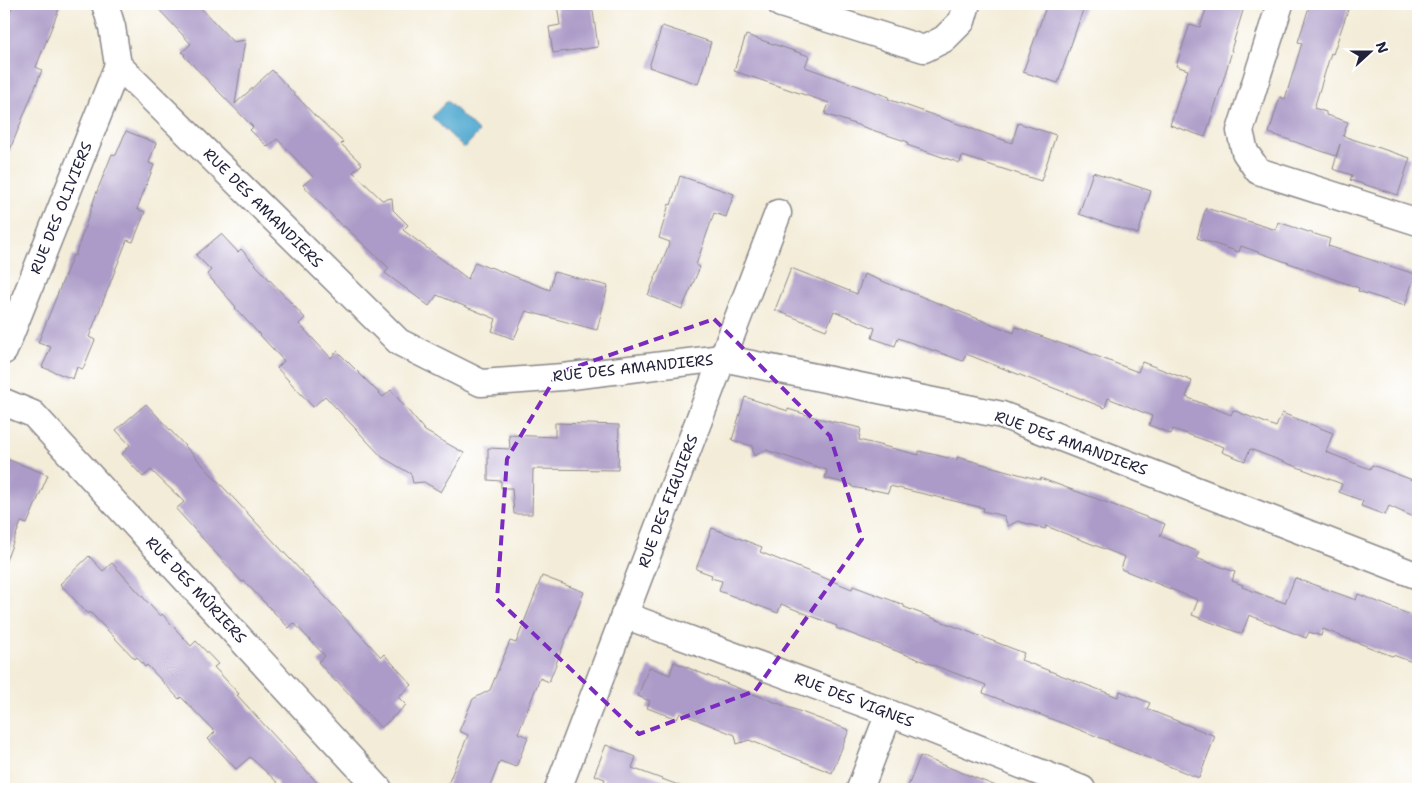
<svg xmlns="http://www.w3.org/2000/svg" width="1422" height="793" font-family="'Shantell Sans',sans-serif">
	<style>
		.water { fill: #54abd1; stroke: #3b6686 }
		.building { fill: #ac9bc8 }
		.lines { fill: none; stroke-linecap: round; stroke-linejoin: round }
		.minor-casing { stroke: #8a878a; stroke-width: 29 }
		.minor { stroke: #fff; stroke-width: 26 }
		.marked { fill: none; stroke: #7b2cbf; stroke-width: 4; stroke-dasharray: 10 6; stroke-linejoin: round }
		.labels { text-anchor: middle; stroke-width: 4; stroke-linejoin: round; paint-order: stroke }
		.street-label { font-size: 15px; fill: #22223b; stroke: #fff }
	</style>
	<rect width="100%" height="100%" fill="#fff"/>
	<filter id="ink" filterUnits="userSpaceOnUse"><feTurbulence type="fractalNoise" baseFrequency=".02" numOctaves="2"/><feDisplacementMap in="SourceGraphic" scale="10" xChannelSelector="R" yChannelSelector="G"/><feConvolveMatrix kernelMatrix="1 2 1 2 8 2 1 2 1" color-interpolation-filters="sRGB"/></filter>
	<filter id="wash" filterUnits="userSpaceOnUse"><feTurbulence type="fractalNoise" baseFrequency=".0096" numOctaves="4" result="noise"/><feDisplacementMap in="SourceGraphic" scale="20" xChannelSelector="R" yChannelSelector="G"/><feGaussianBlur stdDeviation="1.12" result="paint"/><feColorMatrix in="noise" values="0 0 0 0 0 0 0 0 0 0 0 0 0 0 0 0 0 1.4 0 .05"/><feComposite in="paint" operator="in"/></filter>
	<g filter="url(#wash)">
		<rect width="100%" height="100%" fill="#f3ecd8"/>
		<path class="water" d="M447,101l32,31 -15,16 -32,-31z"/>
		<g id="blocks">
			<g class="building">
				<path d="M13,4h48l-25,63 6,3 -37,92 -1,-1v-134z"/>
				<path d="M154,4h43l36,38 12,-2 -10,64 37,-34 45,48v-1l26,25 -2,2 21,20 -9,8 29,28 10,-2 1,12 15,15 -5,5 65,49 7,-17 14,6 1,-1 60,23 4,-18 54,14 -11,44 -71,-19 -12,28 -22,-8 4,-12 -59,-24 -8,11 -44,-33 4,-5 -45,-42 -1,1 -40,-42 10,-8 -36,-38 -9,8 -18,-17 3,-3 -69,-71 1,-1 -3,-3 9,-8z"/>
				<path d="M557,4h35l6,43 -45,6 -4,-26 11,-2z"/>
				<path d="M1047,4h38l-27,79 -35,-11z"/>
				<path d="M1208,4h37l-14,46 1,1 -9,30 -18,56 -35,-12 18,-55 -12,-4 14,-42 10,3z"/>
				<path d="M1310,4h40l-17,50 -2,-1 -17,55 12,4v3l22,7 -5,14 67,22 -12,37 -48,-15 2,-5 -19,-6 7,-25 -4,12 -67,-23 11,-36 5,2 17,-56 -4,-1z"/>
				<path d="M662,26l49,16 -13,42 -49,-17z"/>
				<path d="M746,35l63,21 -4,11 84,30 -1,2 124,44 6,-20 38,12 -15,46 -79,-25 -2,7 -53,-18 1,-3 -83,-28 4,-11 -95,-32z"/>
				<path d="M126,131l30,12 -7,20 5,2 -17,44 8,3 -12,30 -6,-2 -38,97 6,3 -12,29 -6,-2 -4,12 -31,-12 9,-20 -13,-4 35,-88 2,1 21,-62 16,-40 4,1z"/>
				<path d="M1093,172l58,19 -13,43 -59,-20z"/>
				<path d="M680,176l54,18 -8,23 -12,-4 -18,52 4,2 -18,42 -34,-14 22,-53 -11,-4 10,-34 2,1z"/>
				<path d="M1206,208l70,22 2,-8 52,17 -2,7 87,28 -10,32 -47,-15 1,-3 -118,-42 -2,6 -42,-14z"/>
				<path d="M221,234l17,18 3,-3 64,69 -6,6 32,34 6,-7 46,46 8,-7 34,41 39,22 -23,39 -17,-10 -11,1 -2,-9 -29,-17 -57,-61 -12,11 -36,-39 7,-7 -49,-53 1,-1 -29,-33 4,-4 -15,-15z"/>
				<path d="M791,268l66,26 7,-20 150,59 2,-6 54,20v-1l68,26 4,-10 50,19 -6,16 45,18 2,-5 43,17 6,-14 51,20 -7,19 44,17 2,-4 46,17v37l-29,-13 -4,9 -24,-9 2,-5 -24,-9 3,-8 -92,-35 -5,12 -23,-9 2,-5 -51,-18 -2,5 -22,-9 3,-9 -44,-18 -3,10 -139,-54 -3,7 -65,-23 -3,8 -23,-8 3,-10 -41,-17 -8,19 -51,-20z"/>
				<path d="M745,397l43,14v-2l29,9 44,10 -2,12 60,15v-4l38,9v-3l83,23v-2l125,46 -5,12 39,16 -3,6 39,14 -3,9 11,4 -1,2 43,16 10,-25 61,22 2,-6 60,24v46l-25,-9 -1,1 -69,-27 -2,7 -12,-4 -3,6 -57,-23 -7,19 -50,-19 6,-15 -77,-31 4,-12 -79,-31 -1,3 -27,-8 -10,5 -4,-10 -21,-5 1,-3 -94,-22 -2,7 -14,-3 -1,1 -21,-4v-2l-27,-7 2,-8 -61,-20 -12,6 -2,-10 -20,-6z"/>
				<path d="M146,404l235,253 3,-3 28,31 -14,12 8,8 -25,23 -44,-47 -1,1 -18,-20 7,-6 -31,-33 -5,5 -45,-47 -2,1 -66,-73 8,-7 -33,-32 -8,7 -21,-23 8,-9 -14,-15z"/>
				<path d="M555,423l64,2 -1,45 -85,-1 -1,45h-18l-2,-26h-11v-7l-13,-1v-32l22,1 -1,-14 46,2z"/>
				<path d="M4,458l44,17 -21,49 -6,-2 -16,41h-1z"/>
				<path d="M712,528l50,19 -2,5 92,37 1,-3 51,19v2l120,46 -3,7 97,37 2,-6 30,12 -3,6 68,27 -16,42 -91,-36 1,-1 -126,-48 3,-8 -150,-57 1,-2 -56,-22 -3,9 -59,-22 3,-10 -11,-3 1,-3 -16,-6z"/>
				<path d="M89,556l14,15 9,-8 48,53 2,-2 29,32 5,-5 22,23 -4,3 25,27 -2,1 86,94h-45l-1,-7 -27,-25 -14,12 -28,-30 7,-7 -34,-35 -2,2 -32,-34 -2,2 -8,-10 -2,2 -45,-47 -2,2 -28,-30z"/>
				<path d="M542,576l42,16 -35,90 -9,-4 -22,55 10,4 -12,30 -16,-6 -11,28h-43l22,-54 -9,-4 14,-32 17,-9 20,-49 6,2z"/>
				<path d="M674,662l66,27 109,41 -17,43 -83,-33 -12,4 -2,-9 -55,-22 -3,6 -30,-11 3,-7 -12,-5 11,-29 21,8z"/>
				<path d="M606,745l30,12 -4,11 49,18v3h-80l4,-10 -11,-4z"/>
				<path d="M920,756l81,32v1h-94z"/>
			</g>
		</g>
	</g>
	<g filter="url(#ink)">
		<use href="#blocks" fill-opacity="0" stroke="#8a878a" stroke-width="1"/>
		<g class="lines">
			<defs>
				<g id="minor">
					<path d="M105,4l7,23 6,38 281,277 82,41 82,-6 159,-19 280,57 416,161"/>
					<path d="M781,4l143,45 20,-10 18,-18 5,-17"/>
					<path d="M1280,4l-40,127 5,21 13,19 160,51"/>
					<path d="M4,351l114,-286"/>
					<path d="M4,402l29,12 346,375"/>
					<path d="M624,615l265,98 193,76"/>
					<path d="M558,789l220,-576"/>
					<path d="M860,789l29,-76"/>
				</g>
			</defs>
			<use href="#minor" class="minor-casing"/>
			<use href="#minor" class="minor"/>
		</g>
	</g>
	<path class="marked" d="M714,319l116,117 32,103 -107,152 -116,43 -142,-135 10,-140 51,-86z"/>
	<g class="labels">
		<g class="street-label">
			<text transform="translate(61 208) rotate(-68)" y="5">RUE DES OLIVIERS</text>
			<text transform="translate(263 208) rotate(45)" y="5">RUE DES AMANDIERS</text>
			<text transform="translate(633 368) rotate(-6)" y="5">RUE DES AMANDIERS</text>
			<text transform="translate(1071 443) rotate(20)" y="5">RUE DES AMANDIERS</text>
			<text transform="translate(668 501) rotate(-69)" y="5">RUE DES FIGUIERS</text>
			<text transform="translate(196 590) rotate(47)" y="5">RUE DES MÛRIERS</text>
			<text transform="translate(854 700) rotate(21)" y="5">RUE DES VIGNES</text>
		</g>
	</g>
	<rect width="1422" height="793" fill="none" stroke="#fff" stroke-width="20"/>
	<g transform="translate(1370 52) rotate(69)" stroke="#ffffff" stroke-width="4" paint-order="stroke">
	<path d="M0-4L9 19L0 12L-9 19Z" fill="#22223b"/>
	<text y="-8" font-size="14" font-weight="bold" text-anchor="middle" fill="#22223b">N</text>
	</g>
</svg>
